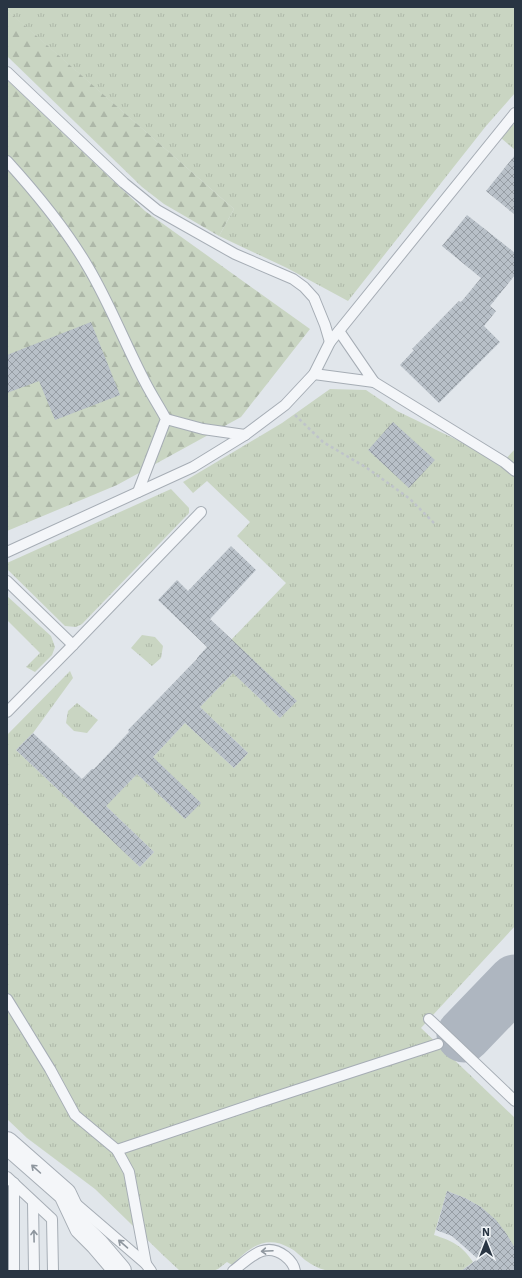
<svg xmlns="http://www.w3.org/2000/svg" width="522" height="1278" font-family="'IBM Plex Sans',sans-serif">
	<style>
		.grass { fill: url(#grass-tufts) }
		.forest { fill: url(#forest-firs) }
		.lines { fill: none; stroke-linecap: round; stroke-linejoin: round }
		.taxiway { stroke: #aeb6c0; stroke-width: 55 }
		.building { fill: url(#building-cross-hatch) }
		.service-casing { stroke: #a6adb5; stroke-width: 12 }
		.tertiary-casing { stroke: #a6adb5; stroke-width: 24 }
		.path { stroke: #bfc4ca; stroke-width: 2.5; stroke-dasharray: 3 3; stroke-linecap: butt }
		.service { stroke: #f4f6f9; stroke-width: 10 }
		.tertiary { stroke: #f4f6f9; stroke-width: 22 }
		.oneway { stroke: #8e969e }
	</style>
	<defs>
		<pattern id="grass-tufts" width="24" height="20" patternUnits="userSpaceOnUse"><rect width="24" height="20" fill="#c9d5c2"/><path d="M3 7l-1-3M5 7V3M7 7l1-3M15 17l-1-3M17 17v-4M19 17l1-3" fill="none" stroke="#adb7a8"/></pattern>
		<pattern id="forest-firs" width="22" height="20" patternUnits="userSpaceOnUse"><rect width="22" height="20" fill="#c9d5c2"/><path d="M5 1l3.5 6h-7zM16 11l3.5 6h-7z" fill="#adb7a8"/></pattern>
		<pattern id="building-cross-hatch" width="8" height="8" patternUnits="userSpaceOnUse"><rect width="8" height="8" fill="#b8c0c8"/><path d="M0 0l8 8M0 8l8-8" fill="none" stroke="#969da4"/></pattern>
	</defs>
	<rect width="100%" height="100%" fill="#e1e6eb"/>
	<g class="grass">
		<path d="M7,7h508v86l-29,33 -138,175 -61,-33 -68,-32 15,-27 -223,-195 -4,-4z"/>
		<path d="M515,123v27l-14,-12z"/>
		<path d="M330,389l36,1 31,21 106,51 12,-13v477l-94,102 94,90v131l-34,-42 -16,-9 -18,-7 -13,44c18,6 28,10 39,27l-12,9h-131c-9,-1 -18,-6 -25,-11 -5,-4 -9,-9 -15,-12 -25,-14 -41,0 -58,17l-5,-3 -9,7 -5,2h-30l-4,-1 -14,-13 -70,-68 -68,-51 -20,-19v-384l63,-64 3,7 -40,55 -17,17 124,117 14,-15 -48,-46 31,-32 48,45 -32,-62 32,-34 49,45 14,-15 -48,-46 33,-34 47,45 16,-17 -65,-61 55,-57 -49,-47 13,-14 -43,-41 -14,12 -10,-11 99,-59z"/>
		<path d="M171,489l18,19v5l-107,111 -6,3 -11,-1 -58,-57v-6z"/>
		<path d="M7,596l44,40 4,11 -3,8 -17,17 -9,-5 14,-14 -33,-33z"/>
		<path d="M142,635l13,2 8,9 -2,12 -9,8 -21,-18z"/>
		<path d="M77,703l21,17 -11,13 -13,-2 -8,-8 2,-12z"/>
	</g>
	<g class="forest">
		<path d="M7,10l227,199 -15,27 -55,-32 -22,-17 -135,-131z"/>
		<path d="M7,80l138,131 165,118 -69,88 -124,68 -110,46z"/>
	</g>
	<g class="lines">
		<path class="taxiway" d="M464,1035l51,-53"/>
	</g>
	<g class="building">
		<path d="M515,155v60l-29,-24z"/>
		<path d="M467,215l48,38v22l-25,31 6,5 -12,15 16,16 -61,61 -39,-38 14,-15 -2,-1 47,-48 2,1 20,-24 -39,-32z"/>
		<path d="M91,322l29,73 -65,25 -16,-39 -32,12v-38z"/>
		<path d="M393,422l42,38 -26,28 -41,-38z"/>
		<path d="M231,546l25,24 -46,49 87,82 -17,17 -47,-45 -33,34 48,46 -14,15 -49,-45 -32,34 48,46 -16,16 -48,-45 -31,32 48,46 -14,15 -124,-117 17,-17 49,46 10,-10h2l35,-37 -1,-2 69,-71v-1l10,-11 -49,-47 19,-20 11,11z"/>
		<path d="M447,1191l18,7 16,9 15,13 10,13 9,15v23h-54l17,-12 -26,-23 -16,-6z"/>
	</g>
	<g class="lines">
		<defs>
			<g id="service">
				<path d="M7,72l117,111 33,27 78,44 58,25 11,8 10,11 11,27 5,17"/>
				<path d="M7,161c30,33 59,68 81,106 22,37 37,77 57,115 6,12 14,24 21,37l-28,73"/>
				<path d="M314,374l60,8 -35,-51"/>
				<path d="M374,382l130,80 11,9"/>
				<path d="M245,435l40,-30 29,-31 16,-32 185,-229"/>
				<path d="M7,552l186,-85 52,-32 -42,-6 -37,-10"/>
				<path d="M7,581l66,64"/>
				<path d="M7,712l66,-67 128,-133"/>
				<path d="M7,999l43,70 25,46 42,35 12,22 17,92"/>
				<path d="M429,1019l86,82"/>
				<path d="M117,1150l149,-50 172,-56"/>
				<path d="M7,1177l45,42 1,52"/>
				<path d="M14,1183v88"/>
				<path d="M33,1202l1,69"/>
				<path d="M75,1203l71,61 5,7"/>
				<path d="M233,1271c16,-12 31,-31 52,-15 5,4 9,8 10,15"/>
			</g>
			<path id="tertiary" d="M7,1143l58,51 16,34 16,16 23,27"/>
		</defs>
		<use href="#service" class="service-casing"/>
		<use href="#tertiary" class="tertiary-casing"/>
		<path class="path" d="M295,415l28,27 44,26 43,31 26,26"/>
		<use href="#service" class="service"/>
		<use href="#tertiary" class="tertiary"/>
	</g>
	<defs><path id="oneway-shaft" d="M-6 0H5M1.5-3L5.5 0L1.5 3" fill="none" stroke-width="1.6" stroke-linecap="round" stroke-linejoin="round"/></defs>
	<g class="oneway">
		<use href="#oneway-shaft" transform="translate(36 1169) rotate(-138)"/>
		<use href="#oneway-shaft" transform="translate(34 1236) rotate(-91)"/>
		<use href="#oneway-shaft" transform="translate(123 1244) rotate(-139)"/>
		<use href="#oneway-shaft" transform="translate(267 1251) rotate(177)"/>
	</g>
	<rect width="522" height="1278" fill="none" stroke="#293543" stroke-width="16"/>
	<g transform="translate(486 1242)" stroke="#f1f5f8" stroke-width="3" paint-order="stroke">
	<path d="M0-3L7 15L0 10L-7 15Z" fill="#293543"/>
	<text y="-6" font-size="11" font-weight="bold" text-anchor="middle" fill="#293543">N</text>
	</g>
</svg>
